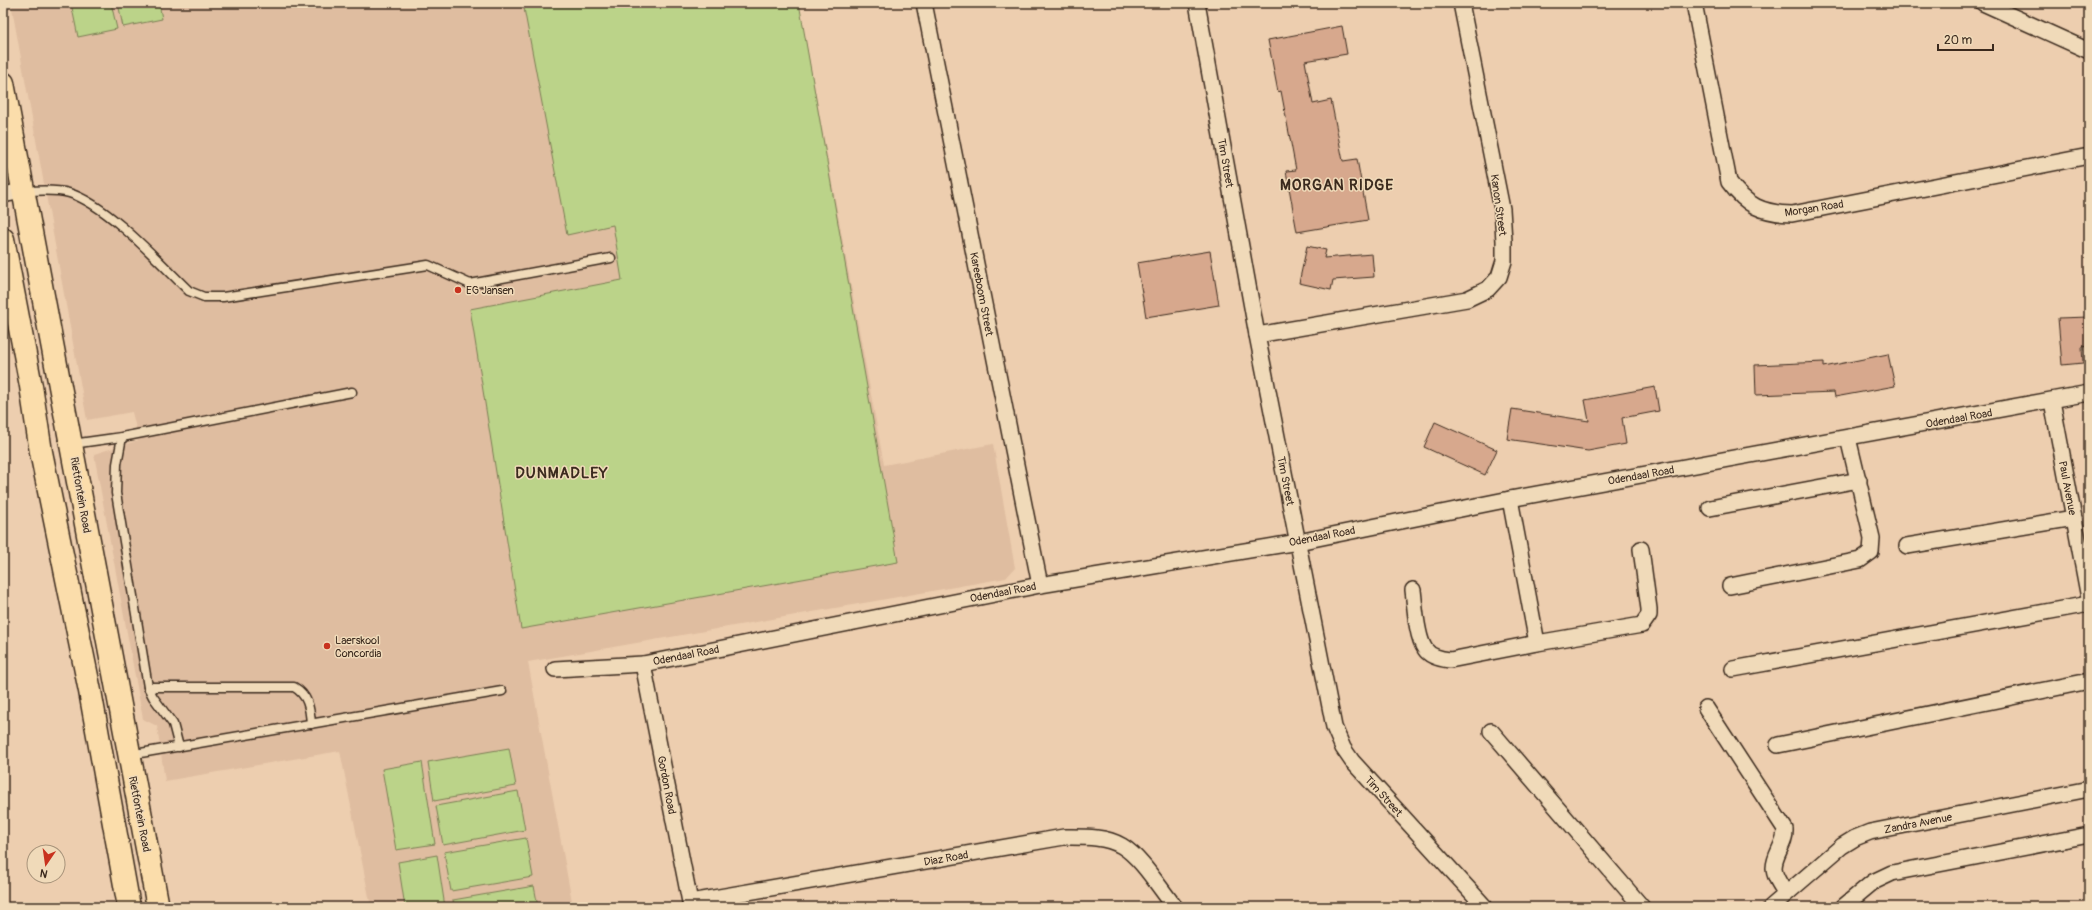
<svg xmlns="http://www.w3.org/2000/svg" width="2092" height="910" font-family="Pangolin,sans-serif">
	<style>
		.built { fill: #dfbda0 }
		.green { fill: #bbd389; stroke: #7b7e54 }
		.building { fill: #d7a88d; stroke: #3b2a1e }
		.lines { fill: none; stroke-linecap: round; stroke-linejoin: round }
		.service-casing { stroke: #3b2a1e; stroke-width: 11 }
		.minor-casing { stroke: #3b2a1e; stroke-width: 18 }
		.primary-casing { stroke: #3b2a1e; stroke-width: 25 }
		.service { stroke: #f0dab9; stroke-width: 8 }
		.minor { stroke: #f0dab9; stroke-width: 15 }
		.primary { stroke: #fbddab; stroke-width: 22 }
		.poi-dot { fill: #c8321e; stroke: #f0dab9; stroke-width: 1.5 }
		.labels { text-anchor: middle; stroke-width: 3; stroke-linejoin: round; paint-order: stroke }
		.street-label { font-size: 11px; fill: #3b2a1e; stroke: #f0dab9 }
		.poi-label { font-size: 11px; fill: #3b2a1e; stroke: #f0dab9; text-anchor: start }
		.district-label { font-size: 15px; font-weight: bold; letter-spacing: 1px; fill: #3b2a1e; stroke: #f0dab9 }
	</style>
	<rect width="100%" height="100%" fill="#edceaf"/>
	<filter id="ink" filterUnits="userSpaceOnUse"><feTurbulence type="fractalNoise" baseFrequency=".025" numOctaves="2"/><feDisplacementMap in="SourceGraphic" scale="8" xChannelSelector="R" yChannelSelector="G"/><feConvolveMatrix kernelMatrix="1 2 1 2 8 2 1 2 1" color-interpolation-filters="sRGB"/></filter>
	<g filter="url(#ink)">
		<path class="built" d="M11,3h788l85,462 109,-21 22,124 -9,10 -478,84 45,245h-202l-31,-156 -175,30 -8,-55 -14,-7 -49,-265 45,-14 -7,-28 -45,8z"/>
		<g class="green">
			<path d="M71,3h40l6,26 -39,8z"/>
			<path d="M118,3h41l3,16 -39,8z"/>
			<path d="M523,3h276l99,559 -377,67 -51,-320 152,-29 -9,-55 -46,10z"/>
			<path d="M509,748l7,38 -82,15 -6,-39z"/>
			<path d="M422,762l13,82 -39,6 -14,-81z"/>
			<path d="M518,791l7,39 -82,15 -7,-39z"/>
			<path d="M526,838l7,39 -82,14 -7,-39z"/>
			<path d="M437,855l8,52h-40l-7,-45z"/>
			<path d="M534,886l4,21h-84l-1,-7z"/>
		</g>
		<g class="building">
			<path d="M1342,26l5,28 -42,7 8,43 18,-4 12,61 14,-2 11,61 -71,12 -11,-61 10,-1 -15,-79 -3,1 -10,-52z"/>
			<path d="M1307,246l19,4 -2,8 48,-4 2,23 -41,3 -2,10 -32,-7z"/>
			<path d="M1210,251l9,54 -73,12 -9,-54z"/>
			<path d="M2089,317v29l-7,1 1,16 -21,2 -4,-47z"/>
			<path d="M1888,354l7,32 -60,11 -1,-5 -78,3 -1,-30 69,-3v5z"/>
			<path d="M1655,387l4,24 -37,7 4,26 -38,7 -81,-12 5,-30 77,12 -4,-21z"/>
			<path d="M1435,422l62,28 -12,25 -61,-28z"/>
		</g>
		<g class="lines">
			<defs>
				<g id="service">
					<path d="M24,191c15,0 31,-2 45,2 39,12 90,69 120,98l15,6h19l205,-32 42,19 141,-26"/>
					<path d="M122,437l-5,27 -1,29 32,194 5,10 20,27 6,23"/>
					<path d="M72,444l50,-7 230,-45"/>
					<path d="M148,687h146c14,8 16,21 17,37"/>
					<path d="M129,755l373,-64"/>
				</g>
				<g id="minor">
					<path d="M924,3l116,582"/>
					<path d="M1197,3l60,332 77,392 9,21 9,13 133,146"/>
					<path d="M1694,3l35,179c18,24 33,31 63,32l297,-58"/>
					<path d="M1983,3l106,48"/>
					<path d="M3,195l19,-4"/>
					<path d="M1257,335l210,-36 21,-10 11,-12 5,-16v-20l-2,-32 -41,-206"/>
					<path d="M2052,401l37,197"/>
					<path d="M1510,499l27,144"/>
					<path d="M1710,508l149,-28"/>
					<path d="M1907,546l167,-28"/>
					<path d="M1730,586l130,-26 11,-8 1,-14 -24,-100"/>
					<path d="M1413,590c2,15 3,46 12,59 5,8 16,10 25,11l87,-17 105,-18 7,-10v-6l-8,-60"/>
					<path d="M643,664l48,243"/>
					<path d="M555,669l88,-5 397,-79 258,-43 212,-43 579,-106"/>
					<path d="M1733,669l356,-65"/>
					<path d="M1706,708l79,121c1,15 -11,25 -11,39 0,9 8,19 12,26"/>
					<path d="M1491,731l151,176"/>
					<path d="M1778,745l311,-64"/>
					<path d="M690,902l374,-65c19,0 41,-1 58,9 20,12 38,43 53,61"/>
					<path d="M1771,907l71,-61 13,-8 15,-6 219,-43"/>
					<path d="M1843,907l30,-25 19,-9 197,-38"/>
				</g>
				<g id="primary">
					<path d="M3,83l155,824"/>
					<path d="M3,239l28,147 10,66 49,239 39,216"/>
				</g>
			</defs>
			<use href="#service" class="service-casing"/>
			<use href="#minor" class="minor-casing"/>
			<use href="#primary" class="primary-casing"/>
			<use href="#service" class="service"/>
			<use href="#minor" class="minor"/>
			<use href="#primary" class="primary"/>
		</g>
	</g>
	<g class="poi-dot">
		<circle cx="458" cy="290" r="4"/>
		<circle cx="327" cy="646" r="4"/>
	</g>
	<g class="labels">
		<g class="street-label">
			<text transform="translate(1226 163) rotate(80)" y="4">Tim Street</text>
			<text transform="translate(1499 205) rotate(82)" y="4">Kanon Street</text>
			<text transform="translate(1814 208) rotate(-9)" y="4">Morgan Road</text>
			<text transform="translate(982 294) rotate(79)" y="4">Kareeboom Street</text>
			<text transform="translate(1959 418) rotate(-10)" y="4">Odendaal Road</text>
			<text transform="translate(1641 475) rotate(-10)" y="4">Odendaal Road</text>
			<text transform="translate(1286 481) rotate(79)" y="4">Tim Street</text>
			<text transform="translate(2068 488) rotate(79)" y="4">Paul Avenue</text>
			<text transform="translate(81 495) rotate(80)" y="4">Rietfontein Road</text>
			<text transform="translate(1322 536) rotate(-11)" y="4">Odendaal Road</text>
			<text transform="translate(1003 592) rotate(-11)" y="4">Odendaal Road</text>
			<text transform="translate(686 655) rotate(-11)" y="4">Odendaal Road</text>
			<text transform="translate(667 785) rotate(79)" y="4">Gordon Road</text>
			<text transform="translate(1384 796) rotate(48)" y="4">Tim Street</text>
			<text transform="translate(140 814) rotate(79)" y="4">Rietfontein Road</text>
			<text transform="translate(1918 823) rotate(-11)" y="4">Zandra Avenue</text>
			<text transform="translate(946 858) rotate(-10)" y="4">Diaz Road</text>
		</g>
		<g class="poi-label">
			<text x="466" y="294">EG Jansen</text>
			<text x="335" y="644">Laerskool<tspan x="335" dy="13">Concordia</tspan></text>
		</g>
		<g class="district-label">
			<text x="1337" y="190">MORGAN RIDGE</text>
			<text x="562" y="478">DUNMADLEY</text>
		</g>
	</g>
	<rect width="2092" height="910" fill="none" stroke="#f0dab9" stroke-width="16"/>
	<rect x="8" y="8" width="2076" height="894" fill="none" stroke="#3b2a1e" stroke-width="1.5" filter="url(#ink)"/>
	<g transform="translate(46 864) rotate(193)"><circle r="19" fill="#f0dab9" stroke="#a8947b"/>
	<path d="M0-3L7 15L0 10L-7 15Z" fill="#c8321e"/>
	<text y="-6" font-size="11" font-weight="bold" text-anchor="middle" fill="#3b2a1e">N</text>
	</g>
	<path d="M1938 44v6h55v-6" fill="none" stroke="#3b2a1e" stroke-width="2"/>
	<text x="1944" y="44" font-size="12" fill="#3b2a1e" stroke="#f0dab9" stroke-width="3" paint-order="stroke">20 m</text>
</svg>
